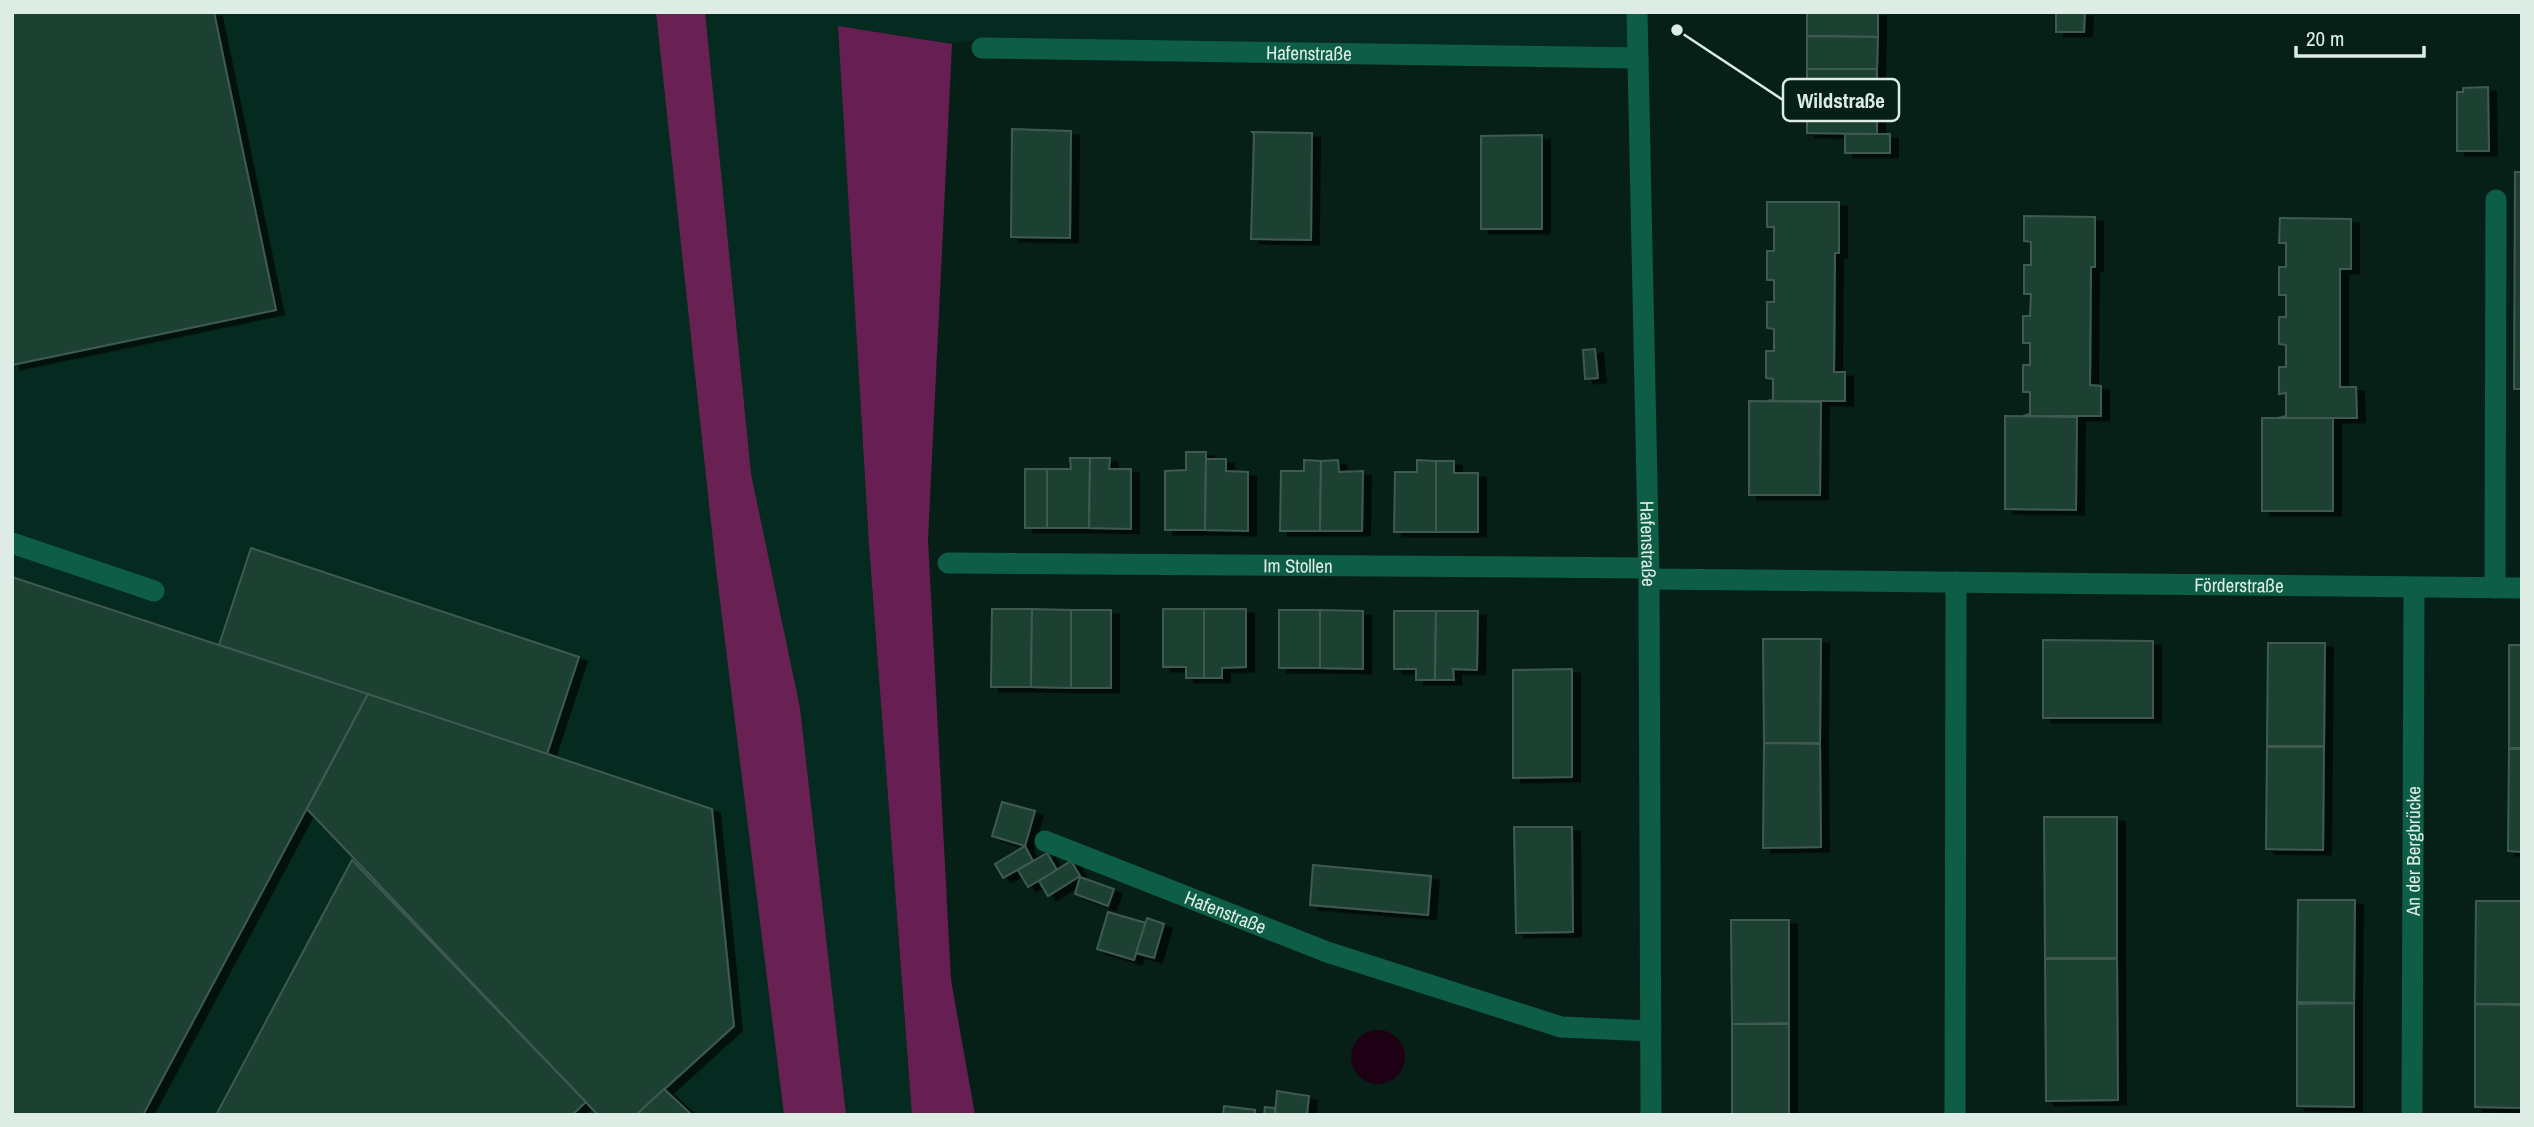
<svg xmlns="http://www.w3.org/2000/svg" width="2534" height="1127" font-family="'Archivo Narrow',sans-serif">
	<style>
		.built { fill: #052a1f }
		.green { fill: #692154 }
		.forest { fill: #671e52 }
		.water { fill: #1e0015 }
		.building { fill: #1c4033; stroke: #3f5a4f; stroke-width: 2; filter: url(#shadow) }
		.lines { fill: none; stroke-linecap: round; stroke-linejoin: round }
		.service { stroke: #0e5d46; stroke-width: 21 }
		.minor { stroke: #0e5d46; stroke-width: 21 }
		.tertiary { stroke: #0e5d46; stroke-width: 21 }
		.labels { text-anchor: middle; stroke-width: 5; stroke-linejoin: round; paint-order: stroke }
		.street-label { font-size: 19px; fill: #ddece5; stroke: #062017 }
		.leader { fill: none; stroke: #ddece5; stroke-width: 2.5 }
		.callout-dot { fill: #ddece5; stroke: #062017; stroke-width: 2.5 }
		.callout { fill: #062017; stroke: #ddece5; stroke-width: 2.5 }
		.callout-label { font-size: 21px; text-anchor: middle; font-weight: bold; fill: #ddece5 }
	</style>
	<defs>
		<filter id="shadow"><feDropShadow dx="8" dy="4.5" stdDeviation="0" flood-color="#0009"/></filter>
	</defs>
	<rect width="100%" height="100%" fill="#062017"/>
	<path class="built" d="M12,12h1618l1,43 -651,-16 -28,5 -113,-17 30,518 43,570h-900z"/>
	<path class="green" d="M656,12h49l46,462 49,234 46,407h-62l-68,-546z"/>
	<path class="forest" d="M838,26l114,18 -24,496 23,440 24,135h-63l-43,-570z"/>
	<circle class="water" cx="1378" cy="1057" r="27"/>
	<g class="building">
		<path d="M12,12h202l62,298 -264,55z"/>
		<path d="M1807,12h71v25l-71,-1z"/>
		<path d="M2056,12h29l-1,20h-28z"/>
		<path d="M1807,36l71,1 -1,32h-70z"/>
		<path d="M1807,69h70v33l-70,-1z"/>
		<path d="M2488,87l1,64h-32v-59h6v-4z"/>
		<path d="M1807,101l70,1v32l-70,-1z"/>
		<path d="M1012,129l59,2 -1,107 -59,-1z"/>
		<path d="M1252,132l60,1 -1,107 -60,-1 3,-105z"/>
		<rect x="1845" y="134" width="45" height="19"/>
		<path d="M1542,135v94h-61v-93z"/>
		<path d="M2515,172h7v217h-8z"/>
		<path d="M1767,202h72v51h-4l-1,119h11v29h-79l7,-1v-21l-7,-1v-27h8v-22l-7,-1v-26h7v-22h-7v-29h7v-24h-7z"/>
		<path d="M2024,216l71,1v50h-4l-1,118 11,1v30h-78l7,-2v-22h-7v-27h7v-22h-7v-27h7l1,-22h-7v-29h7v-23l-7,-1z"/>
		<path d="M2280,218l71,1v50h-11v118h16l1,31h-79l8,-2v-23l-7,1v-27h7v-22l-7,-1v-27h7v-22h-7v-28h7v-24h-7z"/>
		<path d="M1595,349l3,29 -13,1 -2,-29z"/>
		<path d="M1749,401l72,1 -1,93h-71z"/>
		<path d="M2005,416l72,1 -1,93 -71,-1z"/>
		<rect x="2262" y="418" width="71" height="93"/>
		<path d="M1186,452h20l-1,78h-40v-59l21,-1z"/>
		<path d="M1070,458h20l-1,70h-42v-59h24z"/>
		<path d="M1090,458h20l-1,11h22v60l-42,-1z"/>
		<path d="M1206,459h20v12l22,1v59l-43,-1z"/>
		<path d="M1304,460l17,1 -1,70h-40l1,-60h23z"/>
		<path d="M1338,460l1,12 24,-1 -1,60h-42l1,-70z"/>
		<path d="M1417,460l19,1v71h-42l1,-60h22z"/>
		<path d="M1436,461h18v12h24v59h-42z"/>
		<rect x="1025" y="469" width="22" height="59"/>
		<path d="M251,548l328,109 -32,97 -328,-109z"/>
		<path d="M12,577l356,117 -225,421h-131z"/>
		<path d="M992,609h40l-1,78h-40z"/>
		<path d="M1032,609l39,1v78l-40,-1z"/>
		<path d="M1163,609h41v69h-18v-11h-23z"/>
		<path d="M1204,609h42v58l-24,1v10h-18z"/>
		<rect x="1071" y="610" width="40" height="78"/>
		<rect x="1279" y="610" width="41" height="58"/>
		<path d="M1320,610l43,1v58l-43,-1z"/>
		<path d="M1394,611h42l-1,69h-19v-11h-22z"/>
		<path d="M1436,611h42l-1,59 -24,-1 1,11h-19z"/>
		<path d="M1763,639h58l-1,104h-56z"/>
		<path d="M2043,640l110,1v77h-110z"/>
		<path d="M2268,643h57l-1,103h-57z"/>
		<rect x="2509" y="645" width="13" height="103"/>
		<path d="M1572,669v108l-59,1v-108z"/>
		<path d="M368,694l344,115 22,217 -98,89h-38l-291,-306z"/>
		<path d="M1764,743l56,1 1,103 -58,1z"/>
		<path d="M2267,747h57l-1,103 -57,-1z"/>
		<path d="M2509,749h13v103l-14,-1z"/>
		<path d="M1002,802l33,9 -10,35 -33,-10z"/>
		<path d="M2044,817h73v141h-72z"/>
		<path d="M1514,827h58l1,105 -57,1z"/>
		<path d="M1025,846l8,15 -30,17 -8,-14z"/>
		<path d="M1047,853l10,17 -29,17 -10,-17z"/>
		<path d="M352,860l234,242 -14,13h-356z"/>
		<path d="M1071,861l9,15 -32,20 -9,-15z"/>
		<path d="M1313,865l118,11 -3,39 -118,-10z"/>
		<path d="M1080,877l34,12 -6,17 -33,-12z"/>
		<path d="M2298,900h57l-1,103 -57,-1z"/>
		<path d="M2476,901h46v103h-47z"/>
		<path d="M1108,912l38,11 -12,37 -37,-11z"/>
		<path d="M1147,918l17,6 -10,34 -18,-5z"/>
		<path d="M1731,920h58v103l-57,1z"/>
		<path d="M2045,959h72l1,141 -72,1z"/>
		<path d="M2354,1003v104l-57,-1v-102z"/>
		<path d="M2475,1004l47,1v103l-47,-1z"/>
		<rect x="1732" y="1024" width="57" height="91"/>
		<path d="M664,1089l28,26h-56z"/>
		<path d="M1277,1091l32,5 -2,19h-32z"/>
		<path d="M1224,1106l31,4v5h-32z"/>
		<path d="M1265,1107l10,1v7h-11z"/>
	</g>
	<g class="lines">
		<g class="service">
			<path d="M12,543l142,48"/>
			<path d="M2495,588l1,-388"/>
		</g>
		<g class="minor">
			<path id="s1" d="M982,48l656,10"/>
			<path id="s2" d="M948,563l701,5"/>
			<path id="s3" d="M1649,579l873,9"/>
			<path id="s4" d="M1045,841l282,111 234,75 90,4"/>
			<path d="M1955,1115l1,-533"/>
			<path id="s5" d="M2412,1115l2,-527"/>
		</g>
		<path class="tertiary" id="s6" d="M1637,12l12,567 2,536"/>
	</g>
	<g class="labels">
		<g class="street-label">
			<text dy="7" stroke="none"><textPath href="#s1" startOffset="327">Hafenstraße</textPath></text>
			<text dy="7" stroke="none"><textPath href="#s6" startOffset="532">Hafenstraße</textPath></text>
			<text dy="7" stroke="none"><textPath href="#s2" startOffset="350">Im Stollen</textPath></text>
			<text dy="7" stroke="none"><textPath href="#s3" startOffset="590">Förderstraße</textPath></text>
			<text dy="7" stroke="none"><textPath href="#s5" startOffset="264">An der Bergbrücke</textPath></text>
			<text dy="7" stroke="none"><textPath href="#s4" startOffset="194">Hafenstraße</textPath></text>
		</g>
	</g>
	<path class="leader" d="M1677 30L1783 100"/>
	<circle class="callout-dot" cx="1677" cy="30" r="7"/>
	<rect class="callout" x="1783" y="79" width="116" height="42" rx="7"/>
	<g class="callout-label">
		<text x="1841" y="108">Wildstraße</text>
	</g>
	<rect width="2534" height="1127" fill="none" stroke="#ddece5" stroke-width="28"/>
	<path d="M2296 46v10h128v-10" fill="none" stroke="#ddece5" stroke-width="3.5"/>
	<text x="2306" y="46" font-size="21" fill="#ddece5" stroke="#062017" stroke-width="5" paint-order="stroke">20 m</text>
</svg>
